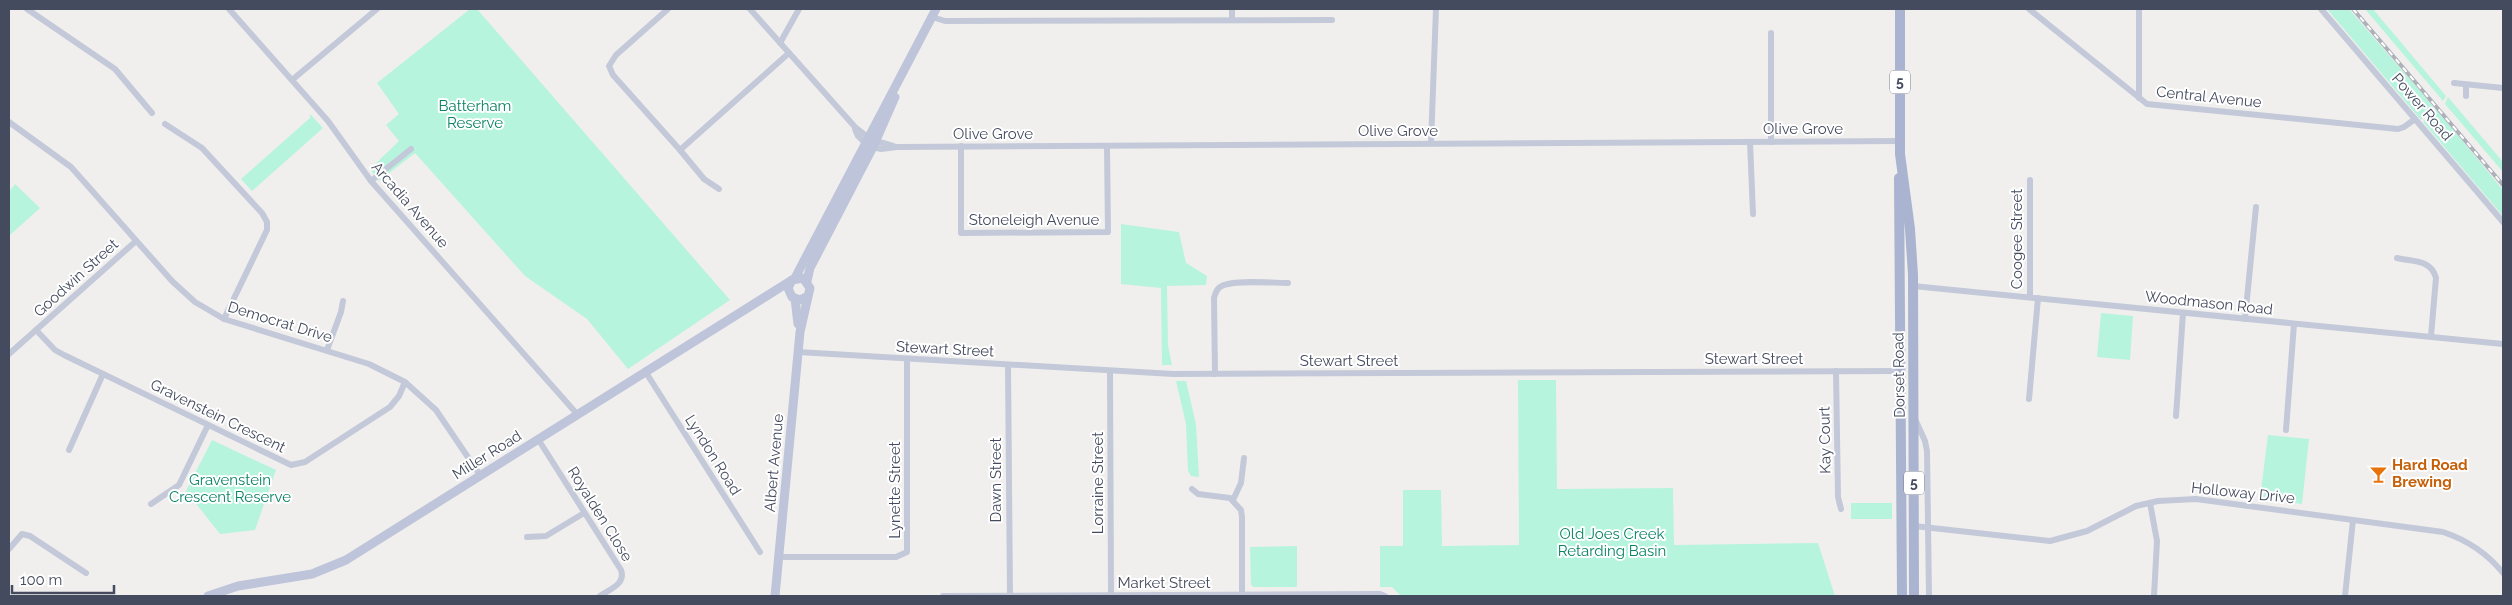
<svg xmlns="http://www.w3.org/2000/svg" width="2512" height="605" font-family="Raleway,sans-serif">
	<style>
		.green { fill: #b7f4dd }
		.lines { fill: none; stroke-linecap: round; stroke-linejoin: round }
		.street { stroke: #c3c9d8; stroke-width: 6 }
		.secondary { stroke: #bec5da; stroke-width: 9 }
		.primary { stroke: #aab4d1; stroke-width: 10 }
		.rail-casing { stroke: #afb1ba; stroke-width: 4 }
		.rail { stroke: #fff; stroke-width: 2; stroke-dasharray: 5.5; stroke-linecap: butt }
		.labels { text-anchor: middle; stroke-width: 4; stroke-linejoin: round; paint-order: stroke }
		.shield { fill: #fff; stroke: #7c818e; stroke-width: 1 }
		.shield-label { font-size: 14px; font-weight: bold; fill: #444b5e }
		.street-label { font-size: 15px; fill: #444b5e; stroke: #fff }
		.park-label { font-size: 15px; fill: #0b8364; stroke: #fff }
		.food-label { font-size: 15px; font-weight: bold; fill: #c56008; stroke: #fff; text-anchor: start }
	</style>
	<rect width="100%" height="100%" fill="#f1efee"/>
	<g class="green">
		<path d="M470,9h7l253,291 -102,69 -41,-50 -62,-43 -110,-123 -36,28 -9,-12 29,-28 -13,-16 13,-11 -22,-31z"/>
		<path d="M2327,9h22l84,97 -12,14z"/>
		<path d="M2365,9h8l73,87 -3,5z"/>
		<path d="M2448,97l55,65v10l-58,-68z"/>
		<path d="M2436,109l67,81v26l-80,-94z"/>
		<path d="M310,114l13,14 -71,63 -11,-12 69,-61z"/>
		<path d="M15,184l25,24 -31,28v-44z"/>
		<path d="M1121,224l58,8 7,31 21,13 -1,9 -39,1 1,59 4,20h-10l-1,-77 -40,-4z"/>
		<path d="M2101,313l32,3 -3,44 -33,-3z"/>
		<path d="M1518,380h38l1,109 116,-1 1,57 144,-2 17,53h-434l-9,-9h-12v-41h23v-56h38l1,56 77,-1z"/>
		<path d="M1176,381h10l10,43 3,53 -8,-1 -3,-5 -2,-47z"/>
		<path d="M2268,435l41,4 -7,65 -42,-6z"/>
		<path d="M212,440l64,30 -21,60 -35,4 -34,-43z"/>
		<rect x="1851" y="503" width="41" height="16"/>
		<path d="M1297,546v41h-43l-3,-2 -1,-38z"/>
	</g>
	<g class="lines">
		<g class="street">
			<path d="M27,9l88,60 37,44"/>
			<path d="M229,9l99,112 43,60 206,233"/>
			<path d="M668,9l-52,46 -7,11 4,9 67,75 109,-97"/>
			<path d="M750,9l105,118 14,11"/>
			<path d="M2029,9l118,95 251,25 6,-2 11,-8"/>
			<path d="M2139,9v89"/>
			<path d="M2321,9l182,213"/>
			<path d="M932,17l13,4 387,-1"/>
			<path d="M1232,19v-10"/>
			<path d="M1771,33v109"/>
			<path d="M780,43l19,-34"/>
			<path d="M292,80l85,-71"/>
			<path d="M2454,83l49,5"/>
			<path d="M2466,96v-11"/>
			<path d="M9,122l62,45 101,114 23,21 29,17 145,45 36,18 31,28 44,65"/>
			<path d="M165,124l37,24 60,65 5,9v8l-43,89"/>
			<path d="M855,129l3,7 8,8"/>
			<path d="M876,141l17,5"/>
			<path d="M1750,142l3,72"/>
			<path d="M1431,143l5,-134"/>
			<path d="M961,146v87l147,-1 -1,-86"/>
			<path d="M873,147l8,2 16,-2 1003,-6"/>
			<path d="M680,150l24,29 15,10"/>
			<path d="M2030,180v117"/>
			<path d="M371,181l40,-32"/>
			<path d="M2397,258c16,4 34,1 39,20l-5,58"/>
			<path d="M1913,286l590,58"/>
			<path d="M2245,319l11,-112"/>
			<path d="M36,330l19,20 9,5 227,110 14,-3 85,-55 9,-11 6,-14"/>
			<path d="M327,350l14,-38 2,-11"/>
			<path d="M798,352l375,22 728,-3"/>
			<path d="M9,354l127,-113"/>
			<path d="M1008,365l2,231"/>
			<path d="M645,371l115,181"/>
			<path d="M1110,371l1,224"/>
			<path d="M1836,371l2,126 3,12"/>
			<path d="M1215,374l-1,-76c1,-4 2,-8 6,-11 10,-8 54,-4 68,-4"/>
			<path d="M2029,399l9,-101"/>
			<path d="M2176,416l7,-103"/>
			<path d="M1915,419l10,22 2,10 2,145"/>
			<path d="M2286,430l8,-106"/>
			<path d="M538,439l83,131c5,14 -11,19 -21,26"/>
			<path d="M69,450l34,-76"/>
			<path d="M1192,489l6,5 32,4 11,12 1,7v78"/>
			<path d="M1233,500l8,-17 3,-25"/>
			<path d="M2150,503l7,38 -3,55"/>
			<path d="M151,504l28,-19 29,-60"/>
			<path d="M1914,526l136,15 37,-10 49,-25 22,-5 38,-2 247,33c24,8 44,21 60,41"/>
			<path d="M527,537l19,-1 38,-23"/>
			<path d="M9,549l13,-15 8,2 56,37"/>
			<path d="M779,557h117l11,-5v-193"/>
			<path d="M943,596l437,-2 5,2"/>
			<path d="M2345,596l8,-76"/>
		</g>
		<g class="secondary">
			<path d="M795,278l141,-269"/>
			<path d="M807,281l3,-13 63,-121 22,-50"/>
			<path d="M795,299l3,25"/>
			<path d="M208,596l30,-10 74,-12 34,-14 446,-280"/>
			<path d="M775,596l25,-264 10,-44 -7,-10 -11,2 -4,8 4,9 8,3 6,-3"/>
		</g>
		<g class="primary">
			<path d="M1900,9v145l10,75 3,46 1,321"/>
			<path d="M1899,178l3,418"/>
		</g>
		<defs>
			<path id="rail" d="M2353,9l150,176"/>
		</defs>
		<use href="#rail" class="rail-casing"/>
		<use href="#rail" class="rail"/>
	</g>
	<defs>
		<symbol id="bar-bare" viewBox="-9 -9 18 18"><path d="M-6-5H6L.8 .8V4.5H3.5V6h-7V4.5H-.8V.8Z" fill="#e8710a" stroke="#fff" stroke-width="2.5" paint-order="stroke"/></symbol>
	</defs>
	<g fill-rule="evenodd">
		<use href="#bar-bare" x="2366" y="462" width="25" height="25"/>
	</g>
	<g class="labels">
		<g class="shield">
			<rect x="1890" y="70.5" width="20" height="23" rx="4"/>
			<rect x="1904" y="471.5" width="20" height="23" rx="4"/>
		</g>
		<g class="shield-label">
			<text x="1900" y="87">5</text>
			<text x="1914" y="488">5</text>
		</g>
		<g class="street-label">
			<text transform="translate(2209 97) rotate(6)" y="5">Central Avenue</text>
			<text transform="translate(2422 107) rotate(49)" y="5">Power Road</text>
			<text x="1803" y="134">Olive Grove</text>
			<text x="1398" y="136">Olive Grove</text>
			<text x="993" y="139">Olive Grove</text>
			<text transform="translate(410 205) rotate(49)" y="5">Arcadia Avenue</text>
			<text x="1034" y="225">Stoneleigh Avenue</text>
			<text transform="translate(2017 239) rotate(-90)" y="5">Coogee Street</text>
			<text transform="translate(76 278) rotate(-42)" y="5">Goodwin Street</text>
			<text transform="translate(2209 303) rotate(6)" y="5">Woodmason Road</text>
			<text transform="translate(280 322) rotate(17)" y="5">Democrat Drive</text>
			<text transform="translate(945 349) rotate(3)" y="5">Stewart Street</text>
			<text x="1754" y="364">Stewart Street</text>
			<text x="1349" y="366">Stewart Street</text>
			<text transform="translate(1899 375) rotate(-91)" y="5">Dorset Road</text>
			<text transform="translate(218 416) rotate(26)" y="5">Gravenstein Crescent</text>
			<text transform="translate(1825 440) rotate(-91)" y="5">Kay Court</text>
			<text transform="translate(487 455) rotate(-32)" y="5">Miller Road</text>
			<text transform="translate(713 455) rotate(58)" y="5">Lyndon Road</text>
			<text transform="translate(774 463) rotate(-85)" y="5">Albert Avenue</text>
			<text transform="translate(996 480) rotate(-90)" y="5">Dawn Street</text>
			<text transform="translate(1098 483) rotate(-90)" y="5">Lorraine Street</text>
			<text transform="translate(895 490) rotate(-90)" y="5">Lynette Street</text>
			<text transform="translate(2243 493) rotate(6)" y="5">Holloway Drive</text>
			<text transform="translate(600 514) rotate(58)" y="5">Royalden Close</text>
			<text x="1164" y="588">Market Street</text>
		</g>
		<g class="park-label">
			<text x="475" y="111">Batterham<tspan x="475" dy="17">Reserve</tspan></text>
			<text x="230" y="485">Gravenstein<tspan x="230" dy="17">Crescent Reserve</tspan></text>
			<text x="1612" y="539">Old Joes Creek<tspan x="1612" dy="17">Retarding Basin</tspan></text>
		</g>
		<g class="food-label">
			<text x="2392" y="470">Hard Road<tspan x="2392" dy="17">Brewing</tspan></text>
		</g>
	</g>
	<rect width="2512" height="605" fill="none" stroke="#444b5e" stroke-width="20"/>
	<path d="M12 585v8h102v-8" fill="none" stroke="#444b5e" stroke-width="2.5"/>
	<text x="20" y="585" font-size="15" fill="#444b5e" stroke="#ffffff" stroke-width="4" paint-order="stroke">100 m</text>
</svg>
